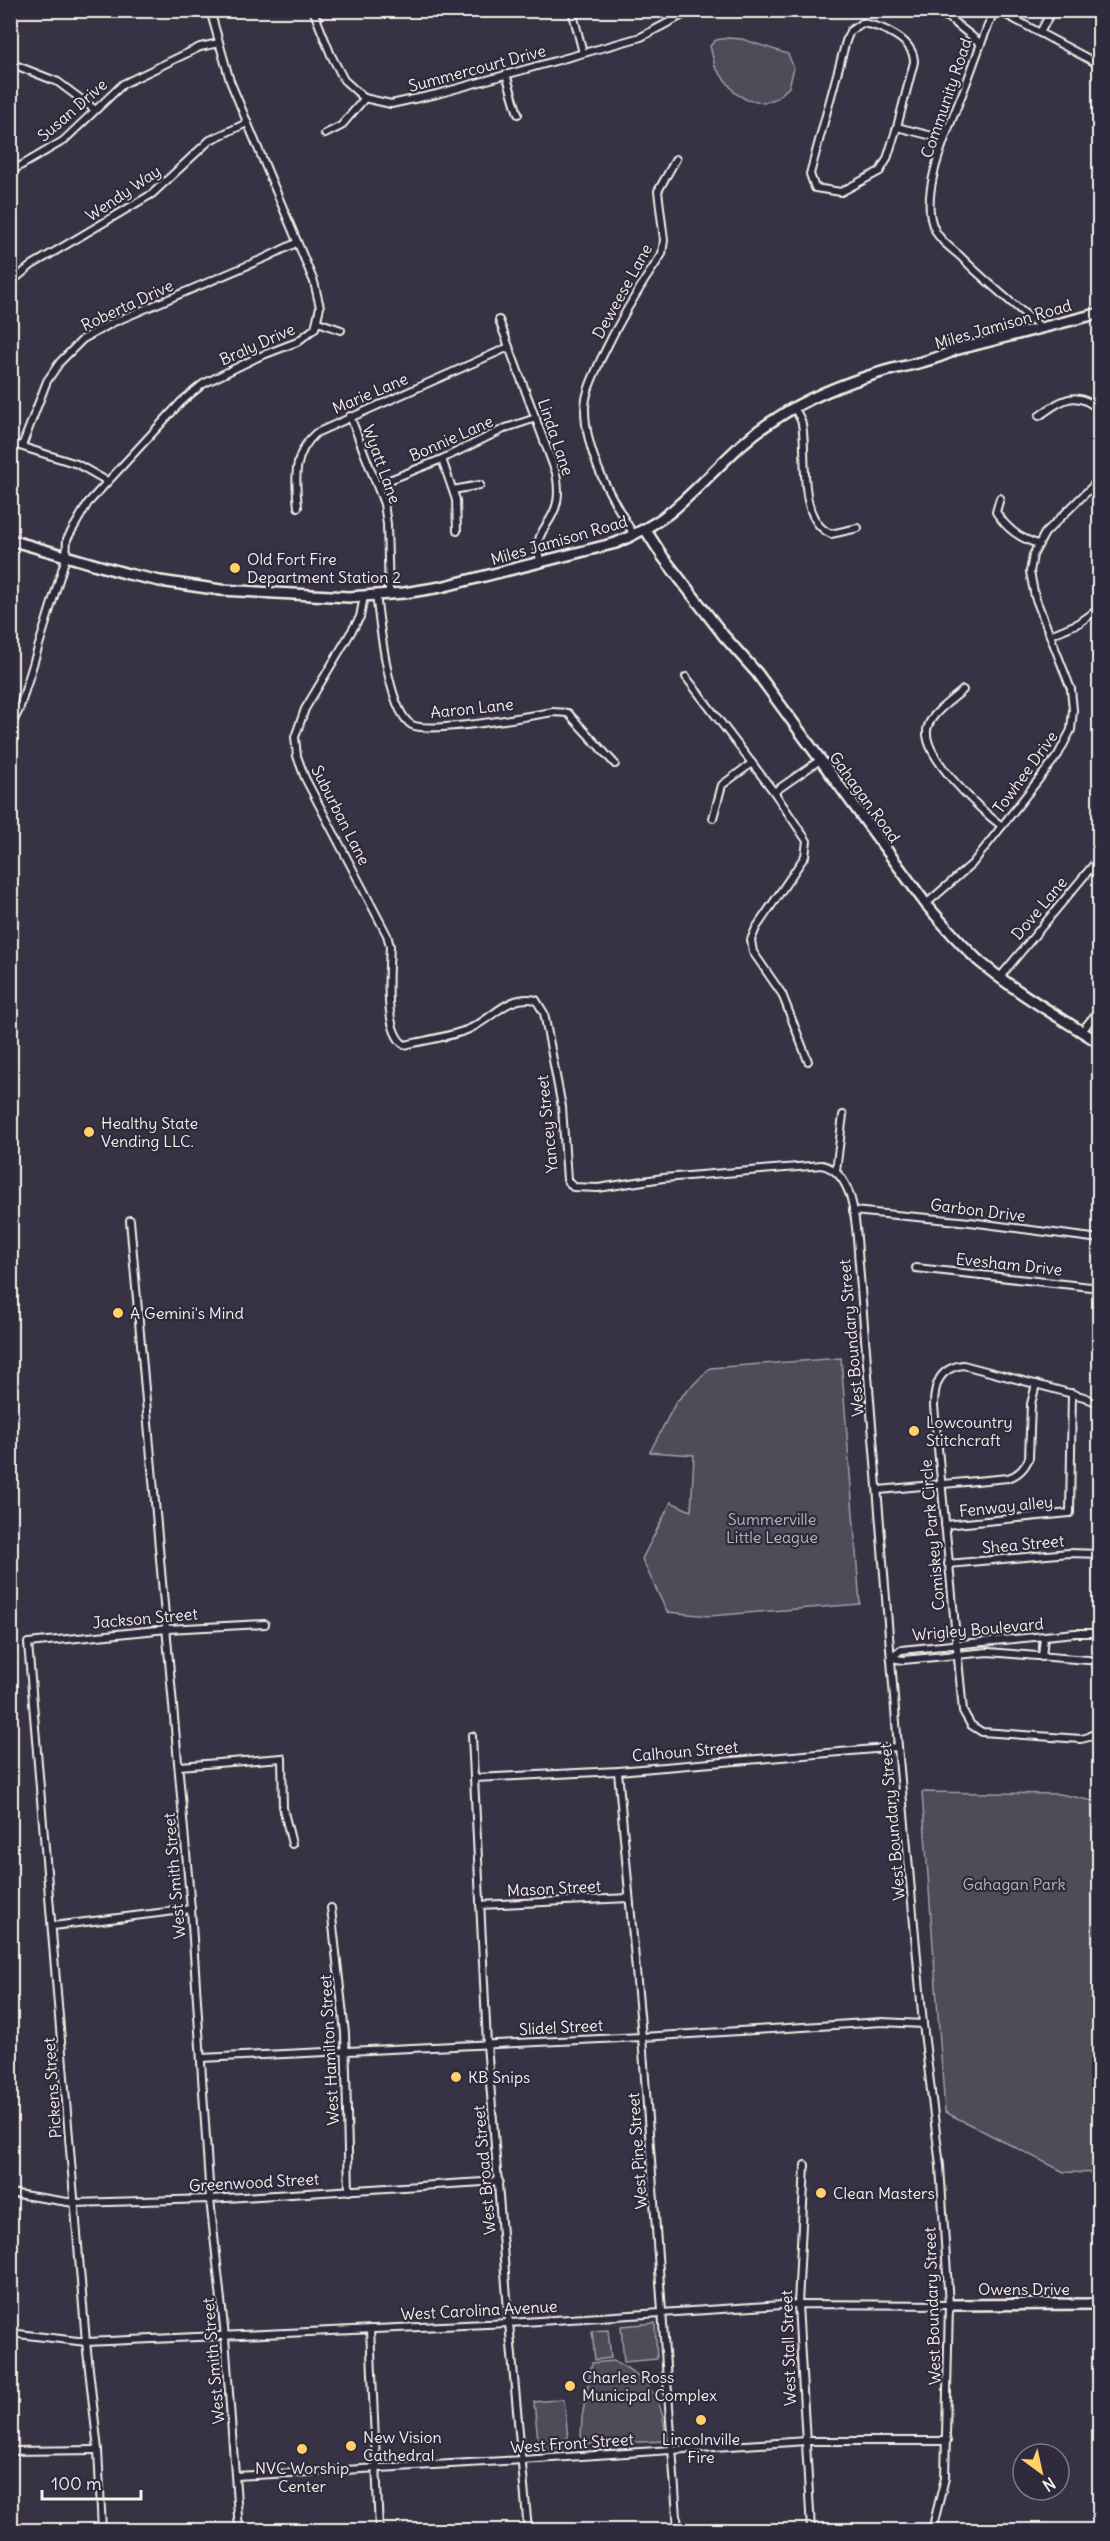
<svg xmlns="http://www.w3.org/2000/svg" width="1110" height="2541" font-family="Delius,sans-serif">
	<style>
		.green { fill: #504b59; stroke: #a29ea0; stroke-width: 1.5 }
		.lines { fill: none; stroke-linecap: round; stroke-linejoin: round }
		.street-casing { stroke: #f4f1e8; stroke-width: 10 }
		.secondary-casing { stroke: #f4f1e8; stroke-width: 14 }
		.street { stroke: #2f2a3d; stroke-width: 6 }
		.secondary { stroke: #2f2a3d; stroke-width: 9 }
		.poi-dot { fill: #ffd166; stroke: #2f2a3d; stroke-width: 2 }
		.labels { text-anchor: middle; stroke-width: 4.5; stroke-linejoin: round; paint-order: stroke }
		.street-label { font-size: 16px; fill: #f4f1e8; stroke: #2f2a3d }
		.poi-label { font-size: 16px; fill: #f4f1e8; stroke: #2f2a3d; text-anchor: start }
		.park-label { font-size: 16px; fill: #bbb7b6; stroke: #2f2a3d }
	</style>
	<rect width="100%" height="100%" fill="#373244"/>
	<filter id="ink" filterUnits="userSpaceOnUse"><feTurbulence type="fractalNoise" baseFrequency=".0167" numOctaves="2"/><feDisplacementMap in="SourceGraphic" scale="12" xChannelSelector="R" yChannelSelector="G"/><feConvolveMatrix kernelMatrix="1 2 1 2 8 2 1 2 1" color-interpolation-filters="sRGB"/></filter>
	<g filter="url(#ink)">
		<g class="green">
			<path d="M728,38l14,1 46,15 6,14 -5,19 -12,11 -13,5 -17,-3 -12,-7 -20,-26 -5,-21 6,-6z"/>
			<path d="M841,1358l19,246 -151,12 -42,-4 -25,-53 29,-57 20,9 3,-56 -44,-3 26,-50 34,-34z"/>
			<path d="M922,1792l138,2 39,8v371l-35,-1 -119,-60z"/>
			<path d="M655,2323l2,36 -33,3 -3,-36z"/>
			<path d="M608,2330l3,28 -16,2 -3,-29z"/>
			<path d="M614,2361c36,18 50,39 52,80l-78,3 -7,-8 1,-19 10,-54z"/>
			<path d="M564,2399l5,48 -30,2 -5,-47z"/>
		</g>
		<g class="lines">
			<defs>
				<g id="street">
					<path d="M313,10l18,45 13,25 20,18 27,6 46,-10 204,-57 51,-27"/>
					<path d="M572,10l11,43"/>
					<path d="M932,10l17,8 31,25"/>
					<path d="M995,10c-12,25 -20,51 -30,77 -13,34 -49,108 -30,143 5,11 16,18 25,26 26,26 54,49 82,72"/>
					<path d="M997,10l103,55"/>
					<path d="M1040,33l12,-23"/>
					<path d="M10,63l48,19 36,27"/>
					<path d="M506,74l12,40"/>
					<path d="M897,127l17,-65c0,-23 -33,-36 -52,-39l-12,8 -4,10 -36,133 5,14 26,4 39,-21 7,-12 10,-32 47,12"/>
					<path d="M325,134l16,-8 24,-28"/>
					<path d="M10,172l53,-31 60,-57 77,-37 19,-4"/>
					<path d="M10,283l22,-18 120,-71 58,-54 37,-17"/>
					<path d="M499,320l57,153c2,10 3,19 1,29 -5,26 -27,29 -16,61"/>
					<path d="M318,322l23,8"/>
					<path d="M794,408c3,5 7,10 8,16 6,31 -6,95 29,110l27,-6"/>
					<path d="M350,416l34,88 3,20 2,70"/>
					<path d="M1039,416c23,-16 37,-28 61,-5"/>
					<path d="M10,443l67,21 30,17"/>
					<path d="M22,446l25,-65 13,-19 23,-23 29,-16 153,-65 31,-15"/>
					<path d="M442,459l14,41 1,31"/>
					<path d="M377,485l65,-26 64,-31 30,-10"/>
					<path d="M453,490l27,-5"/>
					<path d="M1000,498l-4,14c11,17 23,26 42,32"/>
					<path d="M298,507c-3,-29 -5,-53 18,-74l193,-86"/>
					<path d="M634,535c-23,-37 -49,-82 -49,-126 0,-17 9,-33 15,-48 18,-38 38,-72 62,-107l2,-14 -6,-49 18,-32"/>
					<path d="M376,595c4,28 12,117 36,130 18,9 117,-9 141,-13l15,1 47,51"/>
					<path d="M364,596l-4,21 -55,92 -10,28 2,19 8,22 82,157 3,11c-1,23 -7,87 15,99 21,-5 44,-8 64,-16 24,-10 38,-35 67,-29l8,13 18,94 5,73 6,7 25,1 65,-10 159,-13c36,8 34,70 37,99l39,483 25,277 17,142 9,139 -4,173 -13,52"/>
					<path d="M1050,635l29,-12 21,-15"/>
					<path d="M686,677l88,115 33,49 -2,15 -49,72 -5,12 2,12 29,42 26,67"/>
					<path d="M963,690c-11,10 -30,22 -35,36 -10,27 53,85 74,100"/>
					<path d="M10,728l9,-18 47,-153 1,-18 21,-36 94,-102 21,-17 55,-27 39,-15 18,-14 5,-21 -6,-25 -84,-201 -20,-71"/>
					<path d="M774,792l46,-32"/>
					<path d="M713,818l9,-33 30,-22"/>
					<path d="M926,904l46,-40 86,-109 13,-25 2,-20 -2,-21 -36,-92 -5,-25 3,-17 12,-22 55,-54"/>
					<path d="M1000,977l100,-120"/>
					<path d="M1081,1032l19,-23"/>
					<path d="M836,1171l7,-56"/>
					<path d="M853,1211l117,11 130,17"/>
					<path d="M130,1220l61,689 19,290 15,138 14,193"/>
					<path d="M916,1268l184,20"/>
					<path d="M1100,1404l-16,-7 -121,-32c-24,3 -29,20 -29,41l29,305 8,14 11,7 99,7 8,-2 11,-8"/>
					<path d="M879,1490l129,-12c10,-3 17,-10 21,-20l2,-54 5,-20"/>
					<path d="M945,1525l125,-12 2,-120"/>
					<path d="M948,1564l121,-11 31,1"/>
					<path d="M1042,1657l2,-20"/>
					<path d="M891,1658l10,-8 174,-17h25"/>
					<path d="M891,1658l12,2 85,-8 112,9"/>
					<path d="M472,1736l15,308 22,279 19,207"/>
					<path d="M179,1766l103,-8 1,50 9,36"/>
					<path d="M618,1771l24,266 36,493"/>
					<path d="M474,1778l144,-7 280,-24"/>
					<path d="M480,1905l149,-7"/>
					<path d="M331,1908l14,125 4,158"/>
					<path d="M53,1926l138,-17"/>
					<path d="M201,2058l441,-21 240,-15 41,2"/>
					<path d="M805,2165l-7,139 13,226"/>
					<path d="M10,2193l64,10 136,-4 289,-18"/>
					<path d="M370,2329l9,201"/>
					<path d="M10,2333l76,9 423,-19 289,-19 151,1"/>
					<path d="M10,2451l88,-1"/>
					<path d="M236,2476l286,-16 284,-19h141"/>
					<path d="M102,2530l-4,-80 -12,-108 -58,-699 139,-14 98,-5"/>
				</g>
				<g id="secondary">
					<path d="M645,529l18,28 61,79 33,37 169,231c17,20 34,40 54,58 37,31 79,55 120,81"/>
					<path d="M10,540l118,34 32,7 61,9 128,7 55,-4 37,-6 175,-44c18,-8 36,-17 52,-29 38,-30 66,-70 109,-96 33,-22 70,-36 108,-47 24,-6 48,-10 70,-21l145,-37"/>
					<path d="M949,2305l151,-1"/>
				</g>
			</defs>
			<use href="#street" class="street-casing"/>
			<use href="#secondary" class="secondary-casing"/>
			<use href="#street" class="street"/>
			<use href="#secondary" class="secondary"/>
		</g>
	</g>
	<g class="poi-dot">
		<circle cx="235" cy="568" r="6"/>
		<circle cx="89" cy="1132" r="6"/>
		<circle cx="118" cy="1313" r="6"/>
		<circle cx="914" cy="1431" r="6"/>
		<circle cx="456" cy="2077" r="6"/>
		<circle cx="821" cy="2193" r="6"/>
		<circle cx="570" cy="2386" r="6"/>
		<circle cx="701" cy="2420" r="6"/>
		<circle cx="351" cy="2446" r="6"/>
		<circle cx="302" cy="2449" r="6"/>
	</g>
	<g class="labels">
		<g class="street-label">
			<text transform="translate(477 68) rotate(-15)" y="6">Summercourt Drive</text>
			<text transform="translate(946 98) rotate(-71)" y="6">Community Road</text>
			<text transform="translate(72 110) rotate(-41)" y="6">Susan Drive</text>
			<text transform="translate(123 193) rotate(-34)" y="6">Wendy Way</text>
			<text transform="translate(622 291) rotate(-61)" y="6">Deweese Lane</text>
			<text transform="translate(127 305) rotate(-25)" y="6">Roberta Drive</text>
			<text transform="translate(1003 324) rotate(-16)" y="6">Miles Jamison Road</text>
			<text transform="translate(257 344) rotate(-24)" y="6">Braly Drive</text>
			<text transform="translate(370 393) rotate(-23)" y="6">Marie Lane</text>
			<text transform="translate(556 437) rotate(71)" y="6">Linda Lane</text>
			<text transform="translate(451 438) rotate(-24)" y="6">Bonnie Lane</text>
			<text transform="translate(382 464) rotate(70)" y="6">Wyatt Lane</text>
			<text transform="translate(559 540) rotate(-16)" y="6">Miles Jamison Road</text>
			<text transform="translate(472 708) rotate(-6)" y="6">Aaron Lane</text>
			<text transform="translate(1025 772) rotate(-54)" y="6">Towhee Drive</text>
			<text transform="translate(865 797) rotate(54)" y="6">Gahagan Road</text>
			<text transform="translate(341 815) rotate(63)" y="6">Suburban Lane</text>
			<text transform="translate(1039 908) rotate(-50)" y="6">Dove Lane</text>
			<text transform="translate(547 1124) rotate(-96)" y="6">Yancey Street</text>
			<text transform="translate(978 1210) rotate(7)" y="6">Garbon Drive</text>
			<text transform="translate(1009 1264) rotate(6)" y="6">Evesham Drive</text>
			<text transform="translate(851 1338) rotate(-95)" y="6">West Boundary Street</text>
			<text transform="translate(1006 1506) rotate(-6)" y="6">Fenway alley</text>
			<text transform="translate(932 1535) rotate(-95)" y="6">Comiskey Park Circle</text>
			<text transform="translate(1023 1544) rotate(-5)" y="6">Shea Street</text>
			<text transform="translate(145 1618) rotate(-5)" y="6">Jackson Street</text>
			<text transform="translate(978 1629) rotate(-5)" y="6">Wrigley Boulevard</text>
			<text transform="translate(685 1751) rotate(-5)" y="6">Calhoun Street</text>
			<text transform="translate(892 1822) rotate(-95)" y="6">West Boundary Street</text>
			<text transform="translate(174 1876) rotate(-95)" y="6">West Smith Street</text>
			<text transform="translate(554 1888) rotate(-3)" y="6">Mason Street</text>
			<text transform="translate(561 2027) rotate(-3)" y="6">Slidel Street</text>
			<text transform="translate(329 2050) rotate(-93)" y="6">West Hamilton Street</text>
			<text transform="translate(52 2088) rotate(-94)" y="6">Pickens Street</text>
			<text transform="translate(637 2151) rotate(-94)" y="6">West Pine Street</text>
			<text transform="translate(484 2170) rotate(-95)" y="6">West Broad Street</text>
			<text transform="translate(254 2182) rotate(-3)" y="6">Greenwood Street</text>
			<text x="1024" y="2295">Owens Drive</text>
			<text transform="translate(932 2306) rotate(-92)" y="6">West Boundary Street</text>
			<text transform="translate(479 2310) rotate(-3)" y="6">West Carolina Avenue</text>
			<text transform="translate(788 2348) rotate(-92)" y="6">West Stall Street</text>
			<text transform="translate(213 2361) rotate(-95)" y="6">West Smith Street</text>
			<text transform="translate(572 2443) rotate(-4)" y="6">West Front Street</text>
		</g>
		<g class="poi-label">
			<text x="247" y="565">Old Fort Fire<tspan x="247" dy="18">Department Station 2</tspan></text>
			<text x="101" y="1129">Healthy State<tspan x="101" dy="18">Vending LLC.</tspan></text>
			<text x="130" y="1319">A Gemini's Mind</text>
			<text x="926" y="1428">Lowcountry<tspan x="926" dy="18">Stitchcraft</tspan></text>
			<text x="468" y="2083">KB Snips</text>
			<text x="833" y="2199">Clean Masters</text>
			<text x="582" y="2383">Charles Ross<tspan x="582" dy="18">Municipal Complex</tspan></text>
			<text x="363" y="2443">New Vision<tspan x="363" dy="18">Cathedral</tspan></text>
			<text x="701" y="2445" text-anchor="middle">Lincolnville<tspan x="701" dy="18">Fire</tspan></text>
			<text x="302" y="2474" text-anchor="middle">NVC Worship<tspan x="302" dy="18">Center</tspan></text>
		</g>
		<g class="park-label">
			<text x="772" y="1525">Summerville<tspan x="772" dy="18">Little League</tspan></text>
			<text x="1014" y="1890">Gahagan Park</text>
		</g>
	</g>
	<rect width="1110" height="2541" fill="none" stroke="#2f2a3d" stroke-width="36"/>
	<rect x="18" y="18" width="1074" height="2505" fill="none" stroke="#f4f1e8" stroke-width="2" filter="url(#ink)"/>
	<g transform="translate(1041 2472) rotate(147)"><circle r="28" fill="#2f2a3d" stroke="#7e7a81" stroke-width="1.5"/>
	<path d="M0-4.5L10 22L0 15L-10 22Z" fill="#ffd166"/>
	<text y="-9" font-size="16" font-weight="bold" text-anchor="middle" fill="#f4f1e8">N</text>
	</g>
	<path d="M42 2490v9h99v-9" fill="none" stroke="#f4f1e8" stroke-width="3"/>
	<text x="51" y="2490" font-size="18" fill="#f4f1e8" stroke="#2f2a3d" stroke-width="4.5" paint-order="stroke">100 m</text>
</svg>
